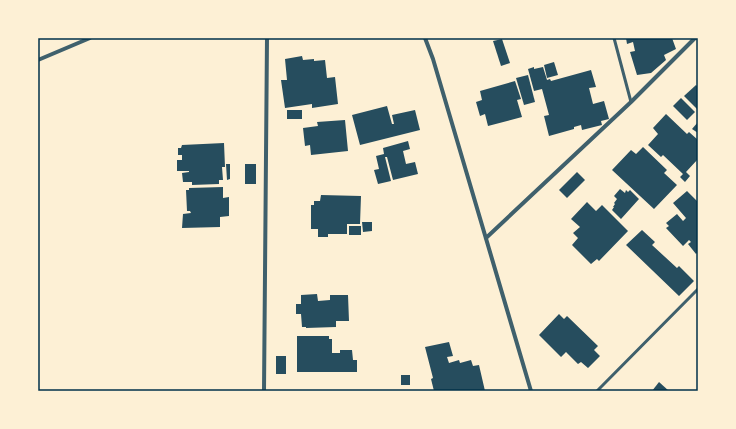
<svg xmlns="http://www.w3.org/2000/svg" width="736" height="429" font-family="Lato,sans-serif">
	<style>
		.building { fill: #264d5e }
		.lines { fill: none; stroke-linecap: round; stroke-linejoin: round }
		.service { stroke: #3f606c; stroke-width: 3 }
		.minor { stroke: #3f606c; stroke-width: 4 }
		.neatline { fill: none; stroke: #003049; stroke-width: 1.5 }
	</style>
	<rect width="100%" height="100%" fill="#fdf0d5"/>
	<g class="building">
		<path d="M626,38h46l4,11 -12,6 2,5 -15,13 -14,2 -7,-23 5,-1 -2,-9 -6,2z"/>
		<path d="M502,39l8,24 -9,3 -8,-25z"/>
		<path d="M302,56l1,4 11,-1v2l11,-1 2,18 8,-1 3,27 -26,4v-4l-27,4 -4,-28h6l-2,-21z"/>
		<path d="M554,62l4,13 -11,3 -3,-13z"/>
		<path d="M534,67v2l9,-2 4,13 3,-1 1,2 40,-11 5,17 -7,1 4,16 11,-3 5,18 -8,2 1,4 -20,5 -1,-5 -7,2v2l-25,7 -5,-20 5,-1 -7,-26 -8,2 -6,-22z"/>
		<path d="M528,75l7,27 -11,3 -8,-27z"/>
		<path d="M515,81l6,18 -4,1 5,17 -34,9 -3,-12 -5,2 -4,-14 6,-2 -2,-9z"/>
		<path d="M696,85l2,2v23l-14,-14z"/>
		<path d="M681,98l14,14 -8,8 -14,-14z"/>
		<path d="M387,106l5,18h2l-2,-9 23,-5 5,20 -60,15 -8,-30z"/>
		<rect x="287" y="110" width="15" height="9"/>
		<path d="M666,114l21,20 2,-2 9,8v19l-12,13 4,4 -5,6 -5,-5 3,-3 -20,-19 -2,2 -13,-12 10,-11 -5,-6z"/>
		<path d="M345,120l3,31 -37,4 -1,-10 -5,1 -2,-18 15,-2 -1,-4z"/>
		<path d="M698,122v11l-6,-4z"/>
		<path d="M408,141l2,8 -7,2 3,13 9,-2 3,12 -25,6 -6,-23h-2l6,24 -13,3 -4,-14 5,-1 -3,-13 8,-2 -1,-6z"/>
		<path d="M224,143l1,24h-3l1,13h-4v4l-27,1v-3h-9l-1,-9 7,-1v-1h-12v-11h5v-5h-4v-7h3l1,-3z"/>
		<path d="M643,147l24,23 -3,3 13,12 -23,24 -42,-39 19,-20 5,4z"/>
		<path d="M226,164h4v15l-3,1z"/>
		<rect x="245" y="164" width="11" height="20"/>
		<path d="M577,172l8,8 -18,18 -8,-8z"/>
		<path d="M223,187v11l6,-1v19l-9,1v10l-38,1 1,-14 8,-1 -1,-2h-3l-1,-21h3v-2z"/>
		<path d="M620,189l5,4 1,-3 2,2 2,-2 9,9 -18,20 -9,-9 2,-3h-1l2,-3 -1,-1 3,-4 -3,-3z"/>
		<path d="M687,191l11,11v50l-2,2 -8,-10 3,-2 -2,-2 -6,6 -17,-18 3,-2 -3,-3 11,-9 6,7 3,-3 -13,-15z"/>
		<path d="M321,195l40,1 -1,28h-13v10h-19v3h-10v-8h-7v-24h3v-4h6z"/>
		<path d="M587,202l9,9 6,-6 26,26 -29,30 -2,-2 -6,5 -19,-19 6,-7 -5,-5 7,-6 -9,-8z"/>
		<path d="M362,222h10v9l-9,1z"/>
		<rect x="349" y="226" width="12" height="9"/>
		<path d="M642,230l13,12 -3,3 25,23 2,-2 15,15 -15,15 -53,-51z"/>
		<path d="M317,294l1,7 12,-1v-5h18l1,26h-13v6l-30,1v-1h-4l-1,-13h-5v-10h5v-9z"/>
		<path d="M559,314l5,5 3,-3 31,30 -4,4 6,6 -12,12 -7,-6 -3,2 -12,-12 -5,5 -22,-22z"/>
		<path d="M297,336h32v3h3v14h8v-3h12l1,10h4v12h-60z"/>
		<path d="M449,342l4,14 -6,1 2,6 10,-3 1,3 11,-3 2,6 6,-1 6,26h-51l-3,-12 2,-1 -8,-31z"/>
		<rect x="276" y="356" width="10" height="18"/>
		<rect x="401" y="375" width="9" height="10"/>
		<path d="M659,382l10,9h-17z"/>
	</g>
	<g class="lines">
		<g class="service">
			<path d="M614,38l17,64"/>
			<path d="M597,391l101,-102"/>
		</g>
		<g class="minor">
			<path d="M425,38l8,21 98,332"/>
			<path d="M38,60l52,-22"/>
			<path d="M486,238l145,-136 64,-64"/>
			<path d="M264,391l3,-353"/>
		</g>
	</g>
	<rect width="736" height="429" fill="none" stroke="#fdf0d5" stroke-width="78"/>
	<rect x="39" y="39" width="658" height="351" class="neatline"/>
</svg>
